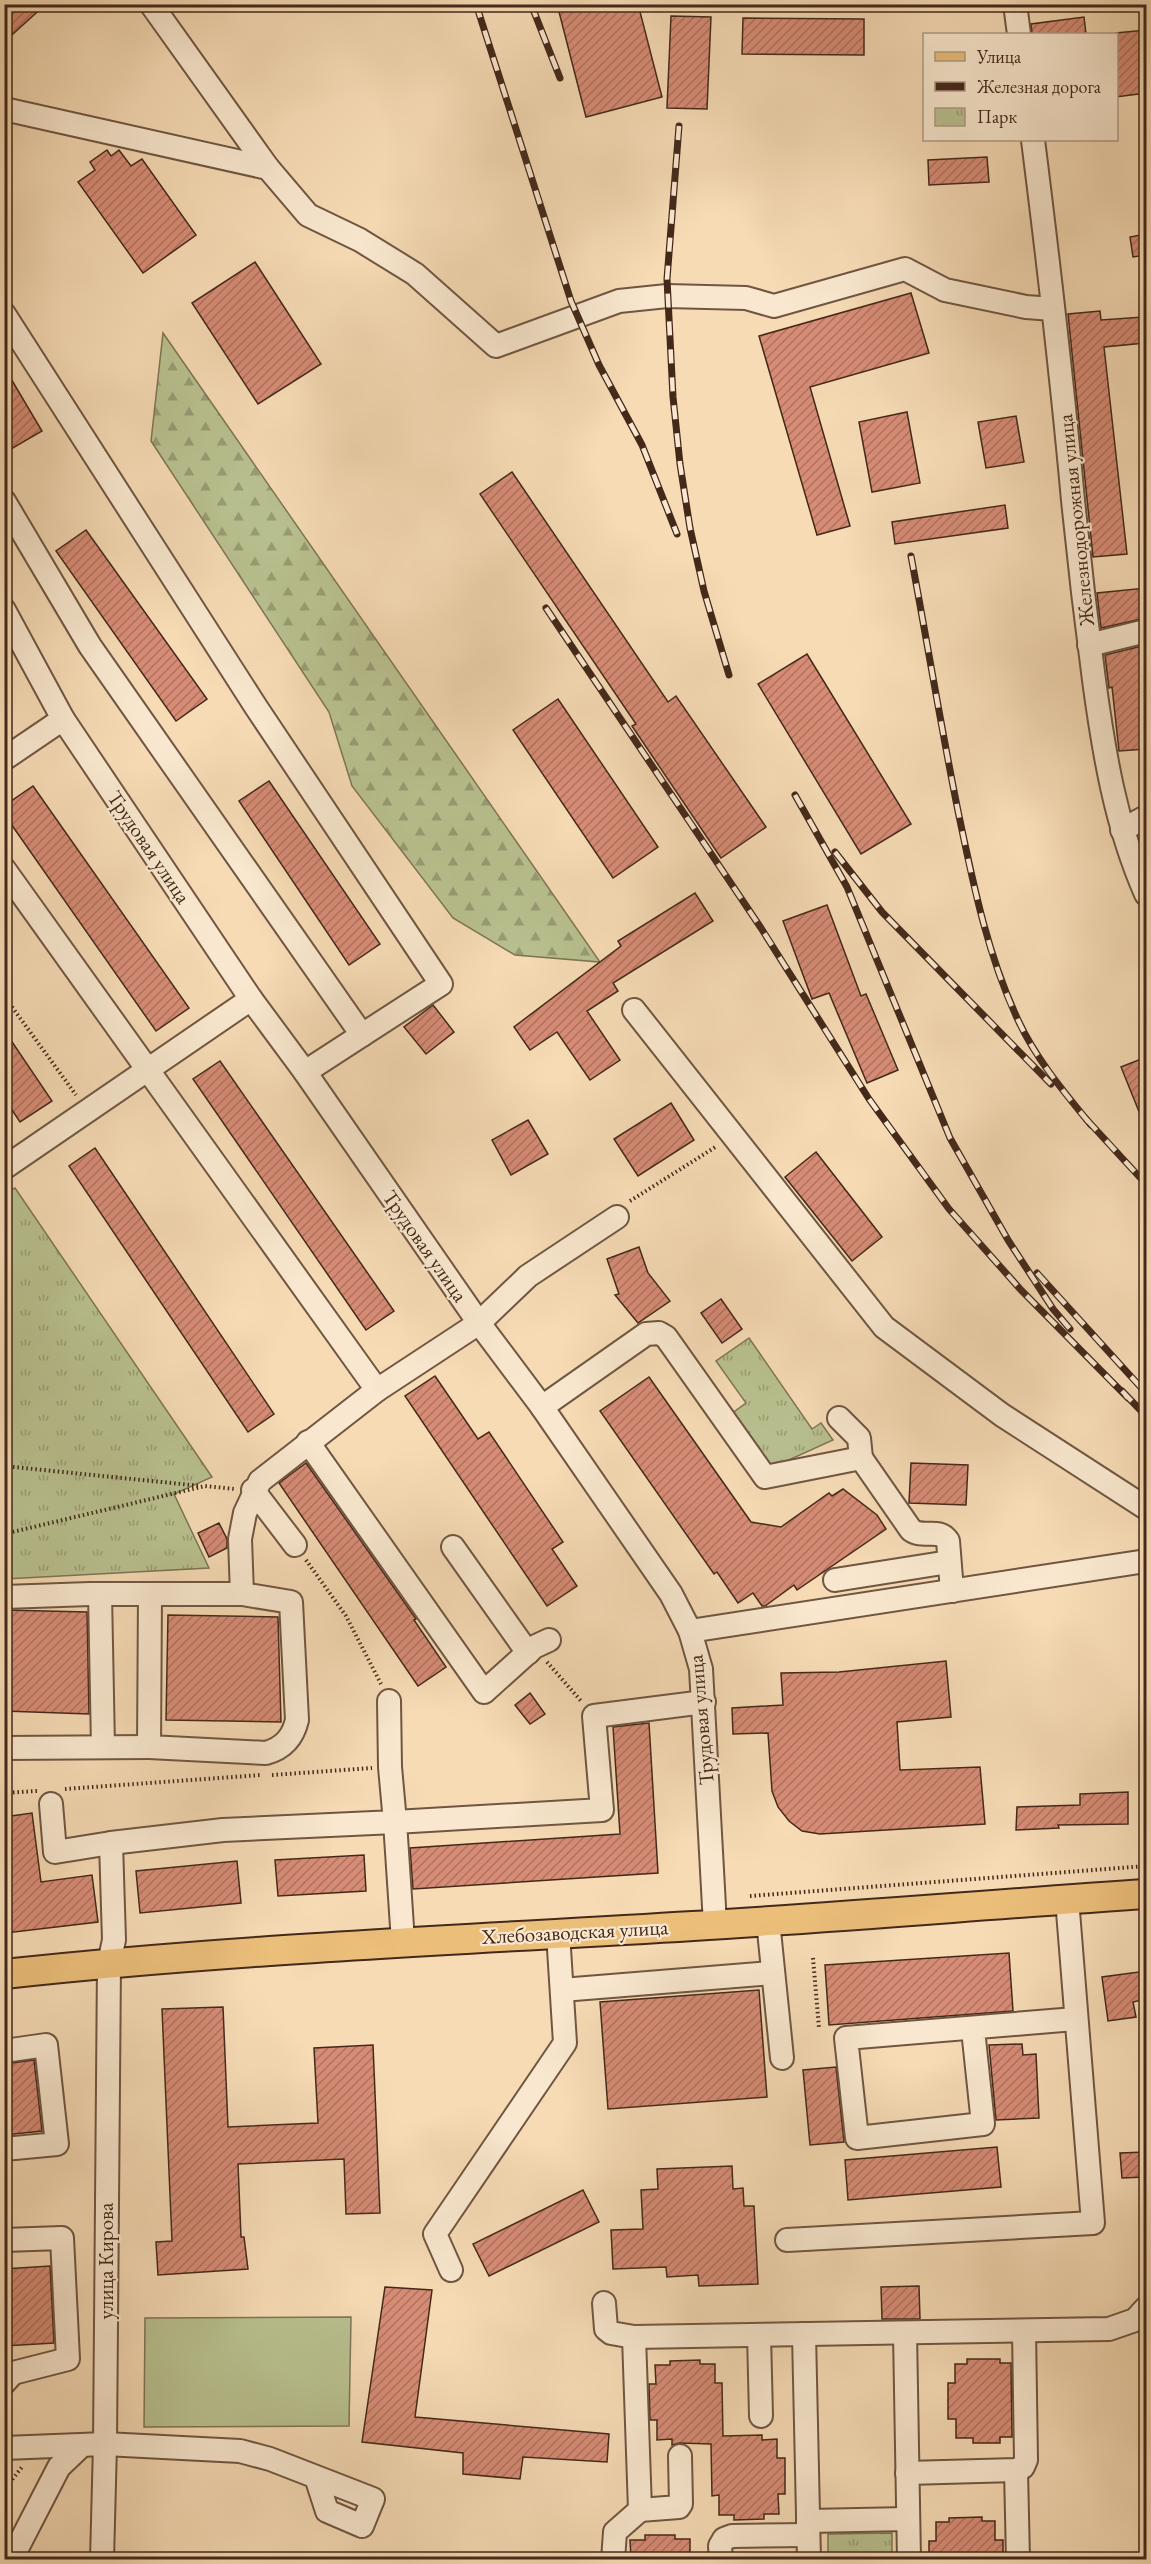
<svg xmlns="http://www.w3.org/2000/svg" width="1151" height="2564" font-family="'EB Garamond',serif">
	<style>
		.green { fill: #b9c190; stroke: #7e7556; stroke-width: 1.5 }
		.forest { fill: url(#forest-firs); stroke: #7e7556; stroke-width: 1.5 }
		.park { fill: url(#park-tufts); stroke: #7e7556; stroke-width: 1.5 }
		.building { fill: url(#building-hatch); stroke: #44291b; stroke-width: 1.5 }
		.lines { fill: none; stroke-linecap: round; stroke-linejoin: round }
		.minor-casing { stroke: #705642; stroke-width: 26 }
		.major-casing { stroke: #44291b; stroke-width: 32 }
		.path { stroke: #44291b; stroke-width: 4; stroke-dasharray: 1.5 3; stroke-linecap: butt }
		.minor { stroke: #f9e8cf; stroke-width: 22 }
		.major { stroke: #ebbe7a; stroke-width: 28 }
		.rail-casing { stroke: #44291b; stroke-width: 7 }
		.rail { stroke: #f9e8cf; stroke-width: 4.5; stroke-dasharray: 14; stroke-linecap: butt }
		.labels { text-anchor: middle; stroke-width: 4.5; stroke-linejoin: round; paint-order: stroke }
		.street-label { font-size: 21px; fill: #44291b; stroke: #f9e8cf }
	</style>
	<defs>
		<pattern id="forest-firs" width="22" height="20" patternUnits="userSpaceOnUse" patternTransform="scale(1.5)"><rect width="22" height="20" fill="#b9c190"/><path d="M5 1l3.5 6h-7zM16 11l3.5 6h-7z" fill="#989d75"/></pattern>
		<pattern id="park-tufts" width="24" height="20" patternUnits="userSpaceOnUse" patternTransform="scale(1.5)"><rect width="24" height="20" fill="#b9c190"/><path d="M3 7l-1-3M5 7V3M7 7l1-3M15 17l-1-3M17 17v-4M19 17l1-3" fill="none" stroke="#989d75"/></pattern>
		<pattern id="building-hatch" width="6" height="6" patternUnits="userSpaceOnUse" patternTransform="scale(1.5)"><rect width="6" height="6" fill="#d78c76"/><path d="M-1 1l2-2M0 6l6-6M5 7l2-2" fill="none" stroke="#b07260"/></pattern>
	</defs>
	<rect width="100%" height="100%" fill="#f6dbb5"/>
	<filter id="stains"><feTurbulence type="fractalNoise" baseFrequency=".00333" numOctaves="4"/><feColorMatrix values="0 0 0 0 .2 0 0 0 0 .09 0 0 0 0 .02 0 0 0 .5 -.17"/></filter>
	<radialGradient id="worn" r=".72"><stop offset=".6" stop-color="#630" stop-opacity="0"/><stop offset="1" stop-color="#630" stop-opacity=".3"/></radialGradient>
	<path class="green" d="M351,2317l-2,109 -205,1 1,-109z"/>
	<path class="forest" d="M163,333l437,629 -85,-7 -62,-37 -101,-132 -23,-74 -178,-271z"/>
	<g class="park">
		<path d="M15,1188l197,289 -38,17 35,74 -204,11 -1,-386z"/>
		<path d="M749,1338l63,91 9,-6 12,17 -64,29 -38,-55 15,-11 -30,-42z"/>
		<path d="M892,2533v26h-64v-25z"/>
	</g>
	<g class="building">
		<path d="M4,4h42l-42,38z"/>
		<path d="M557,4h81l24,93 -76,20z"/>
		<path d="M671,16l40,1 -4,92 -40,-1z"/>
		<path d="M1084,17l2,17h-54l-1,-10z"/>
		<path d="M743,18l121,1v36l-122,-1z"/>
		<path d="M1146,30v63l-30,4v-64z"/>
		<path d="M107,150l4,6 8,-6 12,16 11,-7 54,76 -53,38 -65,-91 17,-12 -5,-8z"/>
		<path d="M987,157l2,25 -60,3 -1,-25z"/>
		<path d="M1146,234v21l-13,2 -3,-20z"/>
		<path d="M255,262l66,102 -63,40 -66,-101z"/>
		<path d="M911,293l18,60 -119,34 40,139 -33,9 -58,-199z"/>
		<path d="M1100,311l1,9 42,-3 2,26 -41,4 23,207 -34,3 -25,-243z"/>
		<path d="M4,367l38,64 -31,18 -7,-11z"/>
		<path d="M907,412l13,71 -48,9 -13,-70z"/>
		<path d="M1016,416l8,46 -38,6 -8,-46z"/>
		<path d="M512,472l156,230 8,-6 90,131 -45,31 -89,-132 4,-2 -156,-230z"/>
		<path d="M1005,505l3,23 -113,16 -3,-22z"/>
		<path d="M86,530l121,169 -31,22 -120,-170z"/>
		<path d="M1146,588v30l-45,10 -4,-35z"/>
		<path d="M1146,645v104l-27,2 -7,-64 -3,1 -4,-33z"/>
		<path d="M807,654l104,170 -50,30 -103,-170z"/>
		<path d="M558,699l100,148 -45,31 -100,-148z"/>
		<path d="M269,781l111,163 -31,21 -110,-164z"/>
		<path d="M33,786l156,222 -33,23 -152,-217v-8z"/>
		<path d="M695,893l18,28 -100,62 5,8 -31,20 33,49 -30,20 -33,-48 -27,18 -16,-23 107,-81 -3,-5z"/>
		<path d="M827,905l34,91 5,-2 32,76 -31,13 -38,-90 -17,6 -29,-78z"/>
		<path d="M433,1005l21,27 -28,22 -22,-27z"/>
		<path d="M4,1030l48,71 -32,21 -16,-24z"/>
		<path d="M1146,1057v72l-25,-62z"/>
		<path d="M220,1061l174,250 -28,19 -173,-251z"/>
		<path d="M671,1103l23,37 -56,36 -24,-37z"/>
		<path d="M528,1120l20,34 -37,21 -19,-35z"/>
		<path d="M95,1148l179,266 -26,18 -179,-266z"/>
		<path d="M816,1152l66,85 -30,24 -67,-84z"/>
		<path d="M639,1247l9,26 22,28 -32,22 -23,-28 4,-1 -12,-35z"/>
		<path d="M721,1299l21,30 -20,14 -21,-30z"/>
		<path d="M435,1376l43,63 11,-7 74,110 -11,7 25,37 -30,20 -142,-210z"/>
		<path d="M649,1377l102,145 30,5 48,-34 3,3 11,-7 34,26 9,14 -89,61 -3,-5 -29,21h-3l-9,-13 -15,10 -21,-31 -3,2 -114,-163z"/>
		<path d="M306,1463l110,156 -2,1 32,47 -28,19 -139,-203z"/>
		<path d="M911,1463l57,2 -2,40 -57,-2z"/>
		<path d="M219,1523l8,16v9l-18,9 -11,-24z"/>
		<path d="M4,1610l83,2 2,102 -85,-3z"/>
		<path d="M168,1615l110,2 3,105 -115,-2z"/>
		<path d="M946,1661l5,56 -54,5 3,48 80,-3 5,57 -165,10 -18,-3 -13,-10 -11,-14 -6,-16 -4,-58 -35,1 -1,-26 51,-3 -2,-32 58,-1z"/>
		<path d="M530,1693l15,21 -15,10 -15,-19z"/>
		<path d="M649,1723l9,150 -245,16 -3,-41 210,-14 -7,-107z"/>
		<path d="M1128,1792v32l-70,1 1,3 -43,2 1,-23 63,-2v-11z"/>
		<path d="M32,1813l9,69 51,-7 6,47 -92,11 -2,-116z"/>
		<path d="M364,1855l2,36 -88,5 -3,-36z"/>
		<path d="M237,1861l4,42 -101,10 -4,-42z"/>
		<path d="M1009,1953l4,58 -184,14 -4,-60z"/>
		<path d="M1146,1971v28l-13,3 3,15 -28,4 -6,-44z"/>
		<path d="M759,1990l8,107 -159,12 -8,-107z"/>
		<path d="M223,2007l5,120 90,-4 -4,-75 59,-3 7,168 -34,1 -2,-55 -106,5 3,73h3l4,32 -90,6 -2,-33 16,-1 -10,-232z"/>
		<path d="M1022,2044l1,11 13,-1 3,64 -43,2 -7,-75z"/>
		<path d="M34,2060l8,71 -38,4v-71z"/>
		<path d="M836,2067l8,75 -34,3 -7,-75z"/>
		<path d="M997,2147l4,40 -153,13 -3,-40z"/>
		<path d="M1146,2152v25l-24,1 -2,-25z"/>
		<path d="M732,2166l1,23 10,-1 1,18h10l4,78 -59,2 -1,-11 -31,2 -1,-10 -53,2 -2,-39 32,-1 -2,-39 17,-1 -1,-20z"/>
		<path d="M583,2190l16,32 -110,54 -16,-32z"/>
		<path d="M50,2266l4,77 -50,3v-77z"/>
		<path d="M919,2286l1,33h-38l-1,-32z"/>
		<path d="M385,2287l47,3 -17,127 194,17 -2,28 -84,-5 -3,22 -57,-5v-21l-101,-11z"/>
		<path d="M967,2359h33v4h11l1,74h-12v6h-27v-5h-17v-19h-8v-36h7v-19h12z"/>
		<path d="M700,2360v4h15v19h7l1,53 39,-1v5l15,-1v19h8v36h-7l1,20h-15v5l-30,1v-5h-15v-20l-7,1 -1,-52 -32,-1 -7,2v-6l-15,1v-20h-7l-1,-36h7l-1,-19h15v-4z"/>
		<path d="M982,2517v4h13v19h8v19h-74v-18h7v-19h13v-4z"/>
		<path d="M645,2535h30v4h15v20h-59l-1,-19h15z"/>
	</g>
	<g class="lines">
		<defs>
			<g id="minor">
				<path d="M151,4l117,164 40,47 52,25 55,34 81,72 123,-45 48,-5 79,2 28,8 131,-37 40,21 81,17 27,2"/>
				<path d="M1015,4l4,30"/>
				<path d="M4,109l264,59"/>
				<path d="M1033,140c15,119 29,239 40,360 6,60 13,120 21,180 10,74 22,146 52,214"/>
				<path d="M4,314l252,393 185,277 -79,51"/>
				<path d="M4,501l86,145 272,389 -57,37"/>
				<path d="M4,610l59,109 188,280 54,73 174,251 63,84 129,187 19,37 11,38 14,256"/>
				<path d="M1089,645l57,-14"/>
				<path d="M4,759l59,-40"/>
				<path d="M1122,830l24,-13"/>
				<path d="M4,869l373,521"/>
				<path d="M634,1010l250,317 118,88 144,93"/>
				<path d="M4,1168l247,-169"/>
				<path d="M542,1407l104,-73 13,-1 7,4 99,140 96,-19 50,72c12,9 28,-3 37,11l4,50"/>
				<path d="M839,1418l20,20 2,20"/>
				<path d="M308,1442l176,250 50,-45 15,-7"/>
				<path d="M253,1490l42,55"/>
				<path d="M453,1547l75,106"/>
				<path d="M835,1580l114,-18"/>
				<path d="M100,1594l3,153"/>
				<path d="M242,1594l-2,-55 5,-26 15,-32 117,-91 102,-67 49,-47 89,-59"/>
				<path d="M4,1597l86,-3h152l49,8 6,118c-4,17 -13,28 -31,33l-117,-6 1,-153"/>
				<path d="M690,1631l456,-70"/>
				<path d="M4,1748l145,-1"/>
				<path d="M51,1804l4,48 56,-9"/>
				<path d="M768,1921l14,137"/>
				<path d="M403,1942l-8,-120 207,-12 -8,-94 110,-14"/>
				<path d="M562,1990l210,-17"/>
				<path d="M974,2039l9,85 -126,14 -11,-100 229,-19"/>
				<path d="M4,2051l42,-6 11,99 -53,5"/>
				<path d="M4,2240l58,-2 6,121 -55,14 -9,10"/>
				<path d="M787,2240l306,-17 -26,-324"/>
				<path d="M451,2270l-16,-36 130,-191 -7,-110"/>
				<path d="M604,2303l2,26 5,4 23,4 475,-8 26,-9 11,-12"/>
				<path d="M905,2333l4,227"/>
				<path d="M804,2334l5,226"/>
				<path d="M759,2335l2,81"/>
				<path d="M4,2448l101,-4 135,7 30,8 103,40 -11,27 -35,-15 -11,-34"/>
				<path d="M1016,2470l2,90"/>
				<path d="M907,2473l109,-3 7,-3 3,-7 -2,-129"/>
				<path d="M640,2510l39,-3 2,-3 -1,-48"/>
				<path d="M808,2521l100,-2"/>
				<path d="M11,2560l48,-93 22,-21"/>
				<path d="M102,2560l3,-116 4,-481 5,-23 -3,-97 112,-13 172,-8 -5,-55 -1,-66"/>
				<path d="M613,2560l2,-28 25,-22 -6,-173"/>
				<path d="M721,2560l-1,-14 4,-7 8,-3 76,-1"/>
			</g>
			<path id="major" d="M4,1974c229,-25 459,-34 689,-48 151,-9 302,-22 453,-32"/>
		</defs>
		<use href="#minor" class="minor-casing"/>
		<use href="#major" class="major-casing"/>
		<g class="path">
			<path d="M4,996l72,99"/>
			<path d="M630,1201l87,-55"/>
			<path d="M4,1466l197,20"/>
			<path d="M4,1534l201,-48 30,3"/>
			<path d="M306,1560l40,56 35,68"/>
			<path d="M547,1662l34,39"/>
			<path d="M272,1775l100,-7"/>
			<path d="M65,1789l196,-14"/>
			<path d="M4,1793l33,-2"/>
			<path d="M750,1896l396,-30"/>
			<path d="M813,1958l6,70"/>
			<path d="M4,2490l18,-23"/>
		</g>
		<use href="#minor" class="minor"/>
		<use href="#major" class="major"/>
		<defs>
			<g id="rail">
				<path d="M476,4l95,297 28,64 43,80 35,89"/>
				<path d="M531,4l29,74"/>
				<path d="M679,126l-12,153 6,118 7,67 10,64 14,63 25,84"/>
				<path d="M911,556c16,85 30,171 47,255 15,72 29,143 60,209 18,39 46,72 73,105"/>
				<path d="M546,608l215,320 108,171 80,110 72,81 107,108"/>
				<path d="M795,795l52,92 103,251 58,102 45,69 17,20"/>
				<path d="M835,852l47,60 169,172"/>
				<path d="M1087,1120l59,64"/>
				<path d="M1037,1273l109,120"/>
				<path d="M1122,1391l24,25"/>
			</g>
		</defs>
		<use href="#rail" class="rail-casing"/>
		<use href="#rail" class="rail"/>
	</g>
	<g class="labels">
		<g class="street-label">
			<text transform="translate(1076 520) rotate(-96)" y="7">Железнодорожная улица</text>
			<text transform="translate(149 847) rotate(56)" y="7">Трудовая улица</text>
			<text transform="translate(425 1246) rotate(55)" y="7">Трудовая улица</text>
			<text transform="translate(701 1720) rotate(-95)" y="7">Трудовая улица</text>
			<text transform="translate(575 1932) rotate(-3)" y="7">Хлебозаводская улица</text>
			<text transform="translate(106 2261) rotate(-90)" y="7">улица Кирова</text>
		</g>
	</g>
	<rect width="1151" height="2564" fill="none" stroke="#f6dbb5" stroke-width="24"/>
	<rect x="6" y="6" width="1139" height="2552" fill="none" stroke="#44291b" stroke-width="3"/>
	<rect x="12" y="12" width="1127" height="2540" fill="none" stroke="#44291b" stroke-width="1.5"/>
	<rect x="923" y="33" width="195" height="108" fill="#f9e8cf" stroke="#b19c87" stroke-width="1.5"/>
	<rect x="935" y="52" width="30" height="9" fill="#ebbe7a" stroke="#b19c87" stroke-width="1.5"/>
	<text x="977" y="63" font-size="18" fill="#44291b">Улица</text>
	<rect x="935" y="82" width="30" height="9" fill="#44291b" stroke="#b19c87" stroke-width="1.5"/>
	<text x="977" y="93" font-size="18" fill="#44291b">Железная дорога</text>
	<rect x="935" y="108" width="30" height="18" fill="url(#park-tufts)" stroke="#b19c87" stroke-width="1.5"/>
	<text x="977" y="123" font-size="18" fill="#44291b">Парк</text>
	<rect width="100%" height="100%" filter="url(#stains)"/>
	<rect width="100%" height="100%" fill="url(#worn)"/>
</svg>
